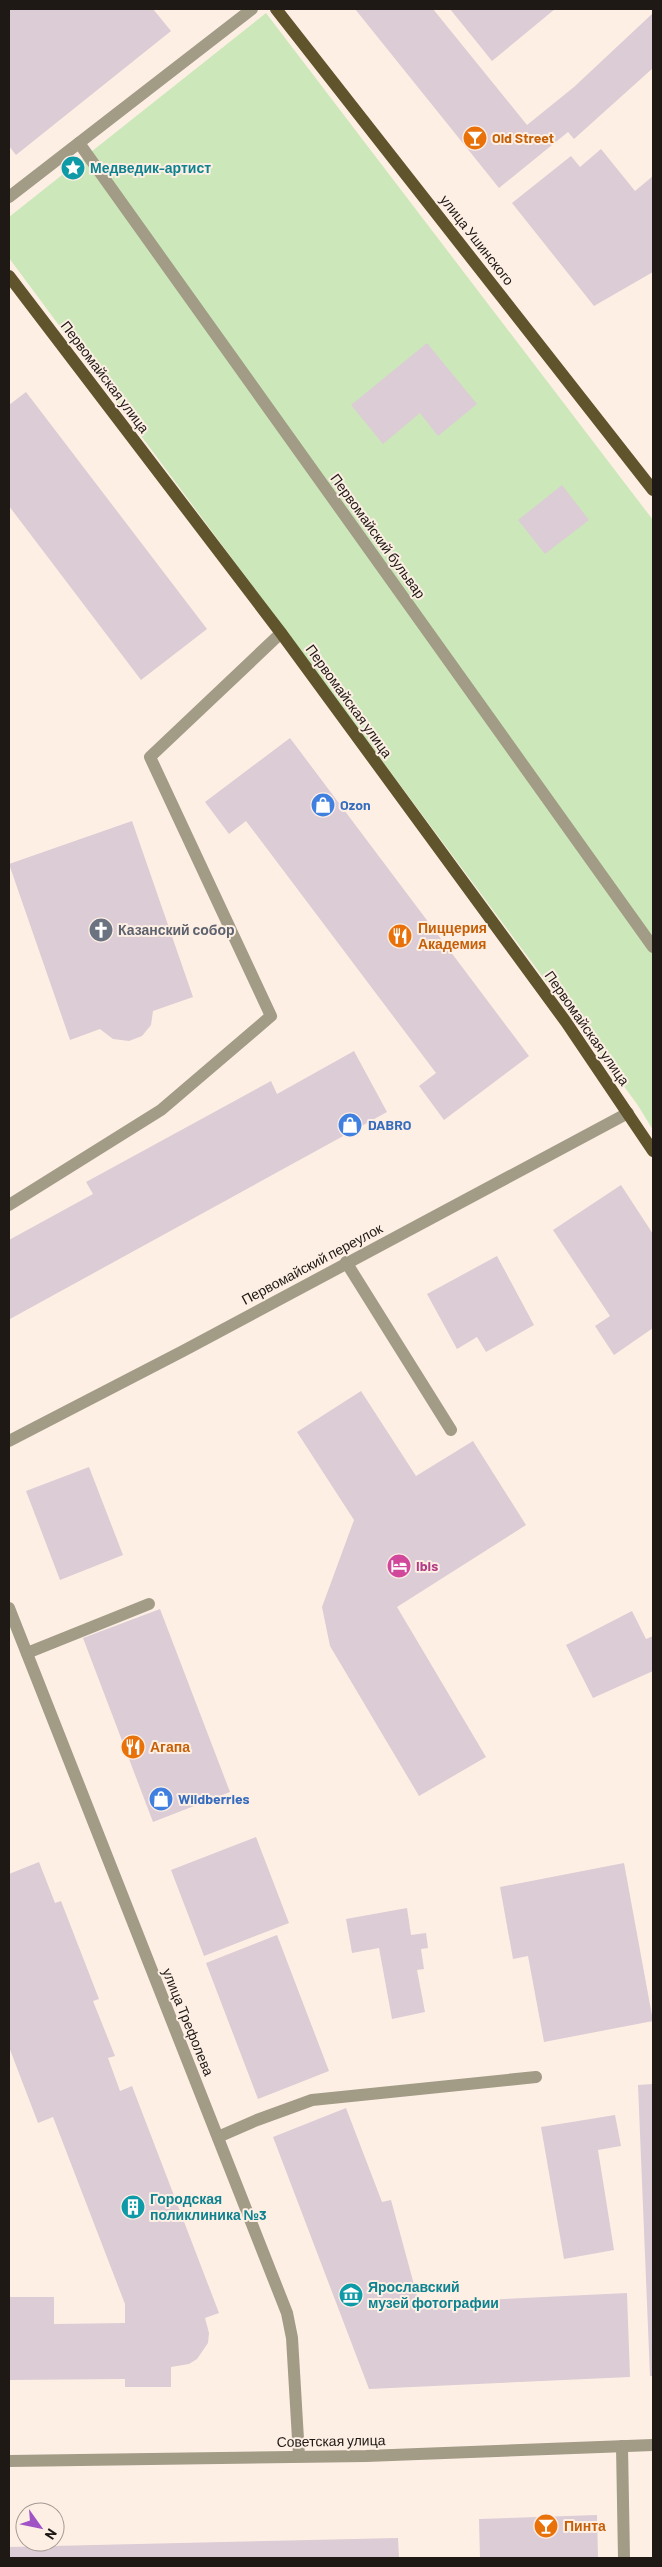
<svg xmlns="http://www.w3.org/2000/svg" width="662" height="2567" font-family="Barlow,sans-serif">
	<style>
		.green { fill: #cce8ba }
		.building { fill: #dcccd5 }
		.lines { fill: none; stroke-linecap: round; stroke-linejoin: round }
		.minor { stroke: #a29b86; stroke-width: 12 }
		.major { stroke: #60542c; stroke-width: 12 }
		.labels { text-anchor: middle; stroke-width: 4; stroke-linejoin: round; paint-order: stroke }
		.food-label { font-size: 14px; font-weight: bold; fill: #c56008; stroke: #feefe5; text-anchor: start }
		.culture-label { font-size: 14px; font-weight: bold; fill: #0d838f; stroke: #feefe5; text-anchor: start }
		.street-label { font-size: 14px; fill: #1e1915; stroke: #feefe5 }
		.shop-label { font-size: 14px; font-weight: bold; fill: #366cbe; stroke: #feefe5; text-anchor: start }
		.worship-label { font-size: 14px; font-weight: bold; fill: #5b616d; stroke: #feefe5; text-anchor: start }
		.hotel-label { font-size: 14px; font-weight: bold; fill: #b23c85; stroke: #feefe5; text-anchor: start }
	</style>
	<rect width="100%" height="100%" fill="#feefe5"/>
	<path class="green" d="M266,13l387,507v610l-16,-26 -628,-846v-41z"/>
	<g class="building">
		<path d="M9,9h144l18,22 -155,124 -7,-9z"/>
		<path d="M355,9h78l94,116 47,-38 79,-74v55l-79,71 -6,-7 -69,56z"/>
		<path d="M450,9h105l-63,52z"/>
		<path d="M601,149l34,42 18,-15v96l-59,34 -82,-103 59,-47 9,11z"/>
		<path d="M427,343l50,61 -39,32 -18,-23 -37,31 -32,-39z"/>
		<path d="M26,392l181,237 -66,51 -132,-174v-101z"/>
		<path d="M562,485l27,35 -44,34 -27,-34z"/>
		<path d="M290,738l239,318 -85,64 -25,-34 17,-13 -190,-252 -17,13 -24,-32z"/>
		<path d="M132,821l61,176 -40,14 -2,14 -9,11 -13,5 -16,-2 -13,-10 -30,11 -61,-176z"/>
		<path d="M354,1051l33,61 -377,207 -1,-79 84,-46 -7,-12 185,-101 6,13z"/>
		<path d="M621,1185l32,49v94l-39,27 -19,-29 15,-10 -57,-86z"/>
		<path d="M497,1256l37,69 -48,27 -9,-15 -20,12 -30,-55z"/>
		<path d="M361,1391l55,85 57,-35 53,84 -129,82 89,150 -67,39 -89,-150 -8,-39 32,-87 -57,-88z"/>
		<path d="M89,1467l34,88 -63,25 -34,-89z"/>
		<path d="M160,1609l70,183 -77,30 -70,-184z"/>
		<path d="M632,1611l14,28 7,-3v35l-60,27 -27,-53z"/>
		<path d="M256,1837l33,86 -85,33 -33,-86z"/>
		<path d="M39,1862l16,41 6,-2 38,98 -6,2 22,55 -7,2 12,33 12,-5 87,227 -14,5 4,15 -1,10 -11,16 -8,5 -18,3v20h-46v-8l-116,1v-83h45v27l71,-1v-19l-72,-187 -15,6 -29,-76v-173z"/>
		<path d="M624,1863l29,158 -109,21 -16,-86 -15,3 -13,-72z"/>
		<path d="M407,1908l4,27 15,-2 2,15 -7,1 3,20 -7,1 8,42 -33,7 -13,-71 -27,5 -6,-34z"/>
		<path d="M277,1935l52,136 -71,28 -52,-136z"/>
		<path d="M653,2084v292h-3l-12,-291z"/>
		<path d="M346,2108l36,94 9,-2 28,103 208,-10 3,84 -261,12 -96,-252z"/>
		<path d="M615,2115l6,31 -23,4 16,100 -50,9 -23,-132z"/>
		<path d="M597,2515l1,43h-118l-1,-39z"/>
		<path d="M398,2538l1,20h-390v-11z"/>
	</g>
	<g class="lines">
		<g class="minor">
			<path d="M79,143l574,804"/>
			<path d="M9,197l243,-188"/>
			<path d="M9,1205l152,-95 110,-94 -121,-259 131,-124"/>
			<path d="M346,1262l105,168"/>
			<path d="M9,1441l174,-90 445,-238"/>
			<path d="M9,1608l278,705 5,25 7,118"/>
			<path d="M27,1653l122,-49"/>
			<path d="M218,2137l39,-17 55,-20 224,-23"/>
			<path d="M622,2446l2,112"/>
			<path d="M9,2461l357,-5 287,-11"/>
		</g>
		<g class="major">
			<path d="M276,9l377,481"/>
			<path d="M9,276l272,357 285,389 87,129"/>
		</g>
	</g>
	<defs>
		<symbol id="bar-disc" viewBox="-11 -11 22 22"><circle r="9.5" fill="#e8710a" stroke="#feefe5"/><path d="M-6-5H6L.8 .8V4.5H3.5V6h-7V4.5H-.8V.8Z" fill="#fff"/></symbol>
		<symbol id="sight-disc" viewBox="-11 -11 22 22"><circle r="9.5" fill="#0f9aa8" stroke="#feefe5"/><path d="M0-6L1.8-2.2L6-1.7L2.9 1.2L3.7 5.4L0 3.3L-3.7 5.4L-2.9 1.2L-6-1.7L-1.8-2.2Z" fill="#fff"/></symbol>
		<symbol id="shop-disc" viewBox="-11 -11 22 22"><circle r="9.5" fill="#3f7fe0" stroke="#feefe5"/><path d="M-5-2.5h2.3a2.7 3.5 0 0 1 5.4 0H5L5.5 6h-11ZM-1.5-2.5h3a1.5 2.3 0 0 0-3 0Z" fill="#fff"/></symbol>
		<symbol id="church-disc" viewBox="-11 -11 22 22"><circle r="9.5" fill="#6b7280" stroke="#feefe5"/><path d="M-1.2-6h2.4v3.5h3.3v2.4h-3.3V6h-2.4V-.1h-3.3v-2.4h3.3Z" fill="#fff"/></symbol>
		<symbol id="restaurant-disc" viewBox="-11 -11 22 22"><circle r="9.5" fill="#e8710a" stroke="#feefe5"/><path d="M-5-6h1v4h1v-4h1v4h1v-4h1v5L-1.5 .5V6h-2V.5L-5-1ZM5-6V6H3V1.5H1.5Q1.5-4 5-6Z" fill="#fff"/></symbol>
		<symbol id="hotel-disc" viewBox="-11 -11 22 22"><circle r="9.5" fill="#d1479c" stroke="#feefe5"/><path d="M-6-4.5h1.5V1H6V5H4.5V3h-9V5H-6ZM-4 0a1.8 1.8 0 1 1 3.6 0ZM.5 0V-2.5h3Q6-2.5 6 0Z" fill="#fff"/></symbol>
		<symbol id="building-disc" viewBox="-11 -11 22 22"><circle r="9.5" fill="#0f9aa8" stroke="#feefe5"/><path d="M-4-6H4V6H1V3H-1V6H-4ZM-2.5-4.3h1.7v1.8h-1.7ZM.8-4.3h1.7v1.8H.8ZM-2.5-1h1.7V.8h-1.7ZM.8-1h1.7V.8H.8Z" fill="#fff"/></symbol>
		<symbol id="museum-disc" viewBox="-11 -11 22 22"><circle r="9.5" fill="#0f9aa8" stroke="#feefe5"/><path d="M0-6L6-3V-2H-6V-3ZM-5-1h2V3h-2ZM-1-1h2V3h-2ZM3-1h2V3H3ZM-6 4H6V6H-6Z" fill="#fff"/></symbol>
	</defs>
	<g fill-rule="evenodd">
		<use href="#bar-disc" x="461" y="124" width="28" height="28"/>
		<use href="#sight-disc" x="59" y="154" width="28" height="28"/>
		<use href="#shop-disc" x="309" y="791" width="28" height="28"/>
		<use href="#church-disc" x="87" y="916" width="28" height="28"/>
		<use href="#restaurant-disc" x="386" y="922" width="28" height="28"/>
		<use href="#shop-disc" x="336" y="1111" width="28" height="28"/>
		<use href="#hotel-disc" x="385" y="1552" width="28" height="28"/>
		<use href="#restaurant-disc" x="119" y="1733" width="28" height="28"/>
		<use href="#shop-disc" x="147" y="1785" width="28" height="28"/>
		<use href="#building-disc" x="119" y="2193" width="28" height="28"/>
		<use href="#museum-disc" x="337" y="2281" width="28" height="28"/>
		<use href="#bar-disc" x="532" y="2512" width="28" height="28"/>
	</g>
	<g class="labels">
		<g class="food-label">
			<text x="492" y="143">Old Street</text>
			<text x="418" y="933">Пиццерия<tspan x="418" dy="16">Академия</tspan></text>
			<text x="150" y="1752">Агапа</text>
			<text x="564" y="2531">Пинта</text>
		</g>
		<g class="culture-label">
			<text x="90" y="173">Медведик-артист</text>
			<text x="150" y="2204">Городская<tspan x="150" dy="16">поликлиника №3</tspan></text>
			<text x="368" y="2292">Ярославский<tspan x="368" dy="16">музей фотографии</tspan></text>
		</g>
		<g class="street-label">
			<text transform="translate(477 240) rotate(52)" y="5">улица Ушинского</text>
			<text transform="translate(105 377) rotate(53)" y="5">Первомайская улица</text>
			<text transform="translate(378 536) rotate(54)" y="5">Первомайский бульвар</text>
			<text transform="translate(349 701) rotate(54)" y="5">Первомайская улица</text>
			<text transform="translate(587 1028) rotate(55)" y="5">Первомайская улица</text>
			<text transform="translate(312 1264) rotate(-28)" y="5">Первомайский переулок</text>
			<text transform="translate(188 2022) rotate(68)" y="5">улица Трефолева</text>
			<text transform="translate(331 2441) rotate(-1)" y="5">Советская улица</text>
		</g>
		<g class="shop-label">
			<text x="340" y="810">Ozon</text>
			<text x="368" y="1130">DABRO</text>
			<text x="178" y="1804">Wildberries</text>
		</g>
		<g class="worship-label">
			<text x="118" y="935">Казанский собор</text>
		</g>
		<g class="hotel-label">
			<text x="416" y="1571">Ibis</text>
		</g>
	</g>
	<rect width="662" height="2567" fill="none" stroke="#1e1915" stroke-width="20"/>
	<g transform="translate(40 2527) rotate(123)"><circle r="24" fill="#feefe5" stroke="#a49992"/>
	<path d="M0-4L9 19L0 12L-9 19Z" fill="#9f53c5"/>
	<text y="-8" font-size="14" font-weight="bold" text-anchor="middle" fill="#1e1915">N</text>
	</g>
</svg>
